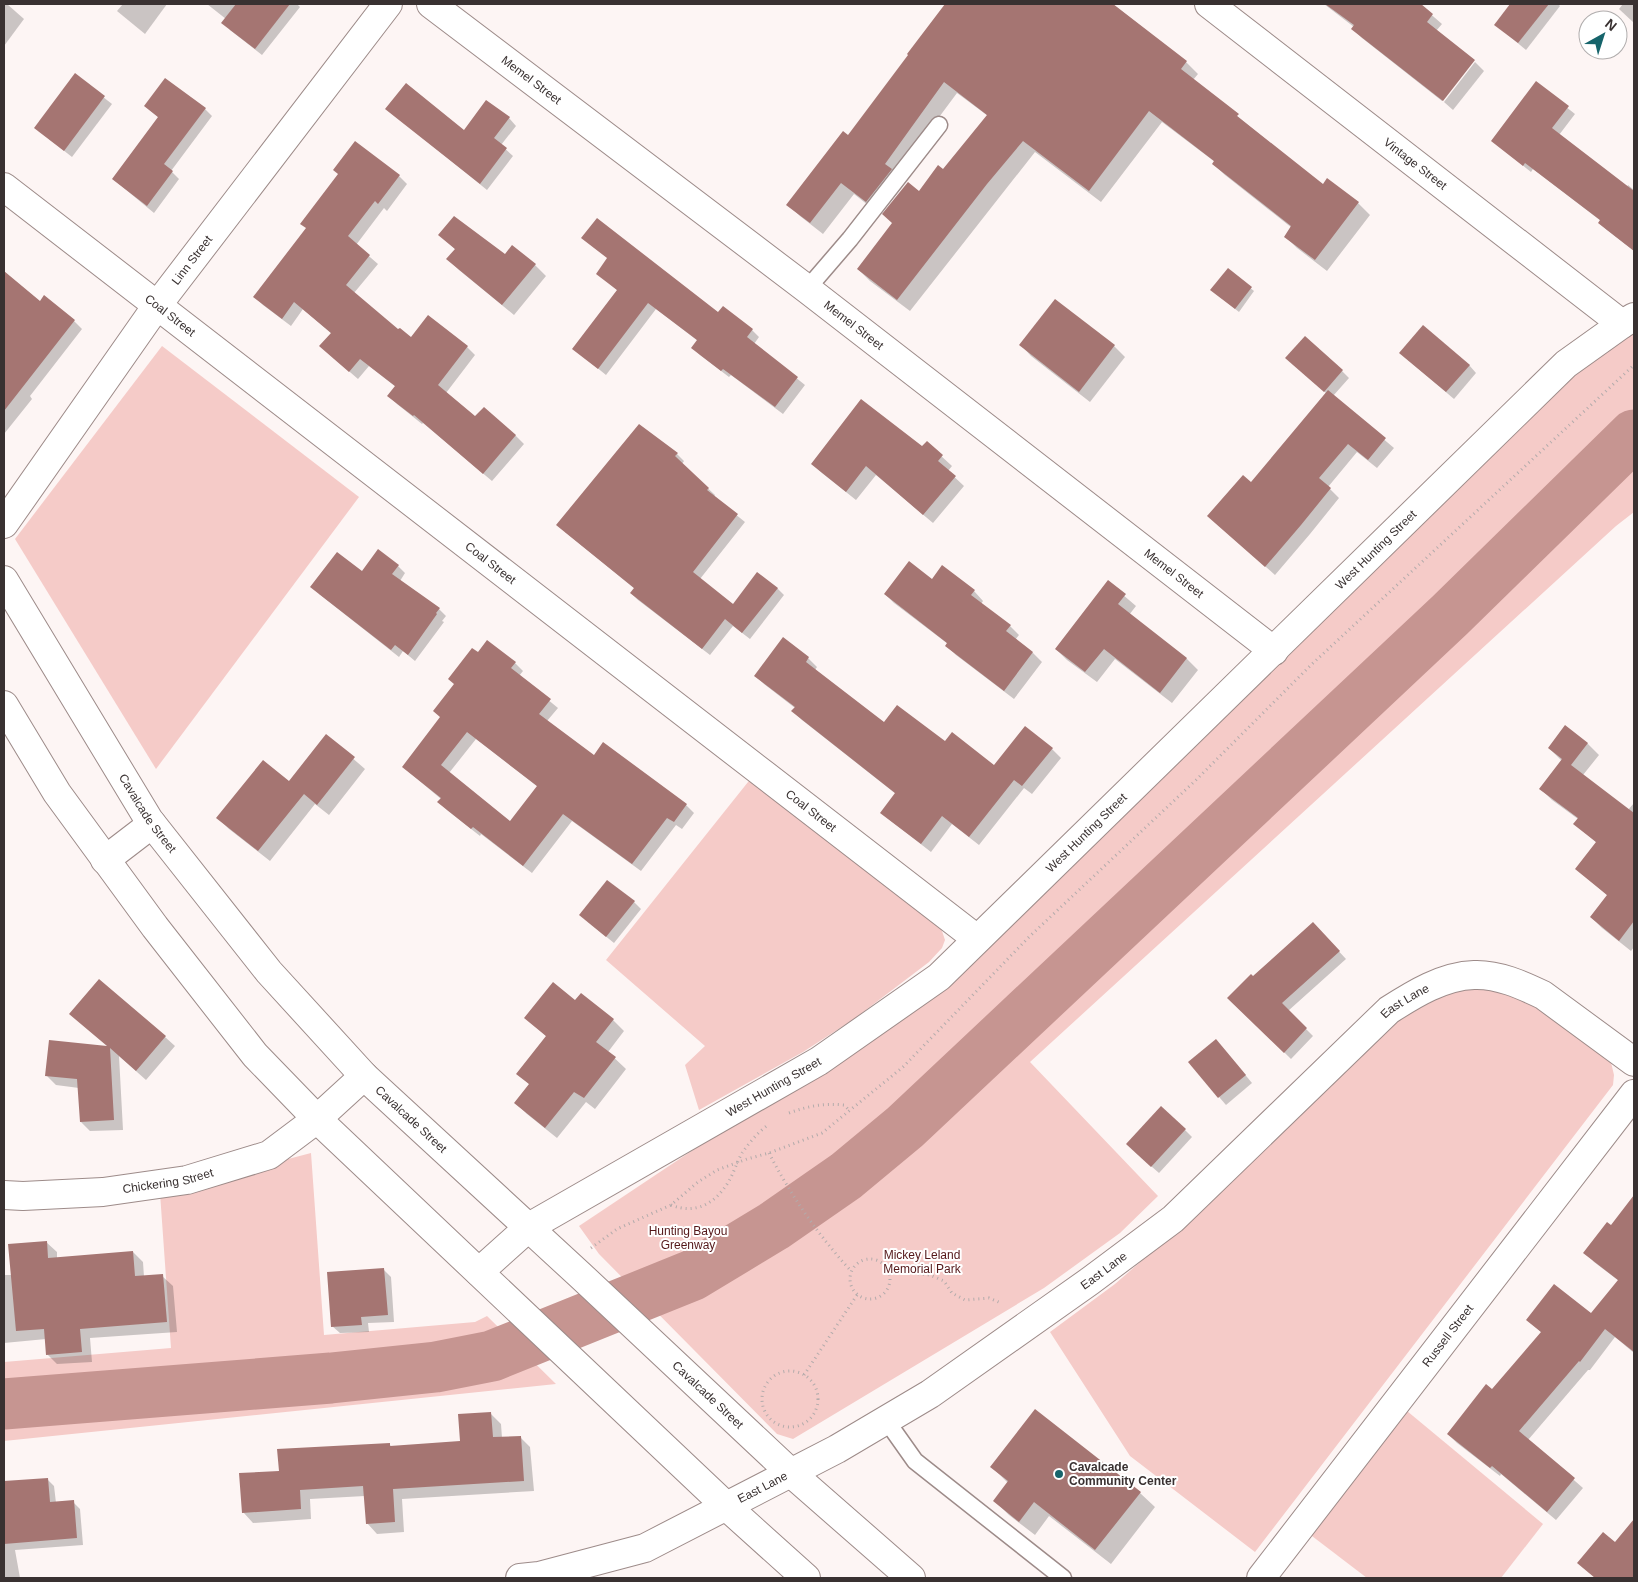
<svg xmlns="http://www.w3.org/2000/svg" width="1638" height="1582" font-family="Arial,sans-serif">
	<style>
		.green { fill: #f5cbc8 }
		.shadow { fill: #0003; fill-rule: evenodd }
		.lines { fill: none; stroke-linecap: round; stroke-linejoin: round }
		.river { stroke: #c69591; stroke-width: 51 }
		.building { fill: #a57572; fill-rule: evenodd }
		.service-casing { stroke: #9d8b89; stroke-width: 19 }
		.minor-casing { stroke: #9d8b89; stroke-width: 30 }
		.secondary-casing { stroke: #9d8b89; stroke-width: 30 }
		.path { stroke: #b3abab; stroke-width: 3; stroke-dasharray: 1 4; stroke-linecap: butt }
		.service { stroke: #fff; stroke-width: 16 }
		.minor { stroke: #fff; stroke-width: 28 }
		.secondary { stroke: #fff; stroke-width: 28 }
		.poi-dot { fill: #16646b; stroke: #fff; stroke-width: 2 }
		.labels { text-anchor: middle; stroke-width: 4; stroke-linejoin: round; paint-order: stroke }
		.street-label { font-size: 12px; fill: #393131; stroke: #fff }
		.park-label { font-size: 12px; fill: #541719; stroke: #fff }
		.poi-label { font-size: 12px; font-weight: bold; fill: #393131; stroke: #fff; text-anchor: start }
	</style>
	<rect width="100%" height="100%" fill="#fdf5f4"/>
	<g class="green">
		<path d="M1634,327v185l-18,14 -586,536 128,134 -38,37 -76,55 -251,151 -16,-5 -178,-180 -20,-28 141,-94 122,-73 721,-679z"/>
		<path d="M162,346l197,151 -203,272 -141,-230z"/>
		<path d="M752,777l187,145 6,18 -3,8 -13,14 -75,57 -51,33 -104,58 -14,-45 20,-19 -99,-86z"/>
		<path d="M1466,988c60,1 96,33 143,66l5,21 -1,10 -358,467 -125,-96 -80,-124 65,-48 86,-75 192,-186 36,-24z"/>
		<path d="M311,1153l13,182 151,-13 12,-6 69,68 -552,57v-79l167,-14 -11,-155z"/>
		<path d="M1401,1406l142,118 -42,54h-134l-59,-45z"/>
	</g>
	<g class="shadow">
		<path d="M4,4h3l17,15 -20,27z"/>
		<path d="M123,4h44l-22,30 -28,-23z"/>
		<path d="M207,4h90l3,3 -38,48 -32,-25 -4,-11z"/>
		<path d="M947,4h91l11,8 7,-8h57l73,58 12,12 -5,6 130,106 35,17 12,12 -43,56 -30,-23 -12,-12 7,-8 -67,-53 -12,-11 2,-2 -53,-40 -61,80 -66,-50 -125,159 -40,-30 -12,-12 61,-77 24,-21 45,-55 -31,-23 -61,82 -18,38 -24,-19 -31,40 -23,-18 -12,-11 60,-68z"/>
		<path d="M1324,4h95l23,20 -6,7 37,30 -31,40 -80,-63 -9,-9 1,-2z"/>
		<path d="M1512,4h46l2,2 -34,44 -30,-25z"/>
		<path d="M1623,4h11v19l-15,-14z"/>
		<path d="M1475,62l9,9 -31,39 -9,-8z"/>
		<path d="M75,75l37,29 -40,53 -37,-29z"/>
		<path d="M1536,83l39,31 -16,21 68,52 1,-2 6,5v61l-27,-21 -8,-7 2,-2 -68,-52 -2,3 -39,-31z"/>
		<path d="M145,106l60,3 7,7 -41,55 8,8 -25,34 -41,-34 46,-61z"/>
		<path d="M387,109l77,22 45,-13 7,8 -15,19 12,11 -26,34z"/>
		<path d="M399,176l8,8 -20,27 -3,-3 -28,37 22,19 -24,29 44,38 14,7 55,9 8,8 -29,38 29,25 40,17 9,9 -32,37 -69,-58 -1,1 -25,-20 -8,-8 7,-9 -27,-21 -11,13 -29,-25 3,-20 -29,-25 -12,17 -28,-21 -8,-8z"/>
		<path d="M440,235l95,30 11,11 -32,39 -55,-45 -11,-11 8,-9z"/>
		<path d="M1228,270l26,21 -15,21 -24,-19z"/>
		<path d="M597,273l122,41 33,16 7,7 -5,7 51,41 -22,29 -52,-39 -2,2 -29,-22 -7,-7 5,-7 -42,-32 -50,66 -32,-26 44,-58z"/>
		<path d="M5,274l35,28 34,19 8,8 -52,67 2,3 -28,35v-73l11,-14 -11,-9z"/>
		<path d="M1021,345l93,1 11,11 -35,45 -59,-46z"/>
		<path d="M1408,360l61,5 7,8 -22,26z"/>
		<path d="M1294,365l48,6 7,7 -16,18 61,52 -17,20 -20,-16 -29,35 11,11 -29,36 -35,41 -57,-50 108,-132z"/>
		<path d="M639,425l38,29 7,7 -2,3 33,31 -1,2 31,25 -45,57 34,26 43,-17 7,7 -34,44 -17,-13 -23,29 -72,-55 -7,-7 4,-4 -70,-57z"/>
		<path d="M927,443l25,23 -4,5 16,15 -31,37 -57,-48 -20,25 -34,-27 -10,-9 111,-16z"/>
		<path d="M398,566l7,7 -5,8 39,28 7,7 -4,5 2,1 -29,39 -12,-10 -4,6 -80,-63 43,-21z"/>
		<path d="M942,567l32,24 9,10 -2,3 29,22 9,9 -4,5 18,13 9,9 -28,37 -58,-44 -9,-9 1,-2 -54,-41 -9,-9 48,-14z"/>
		<path d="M1108,582l28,24 -7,9 58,44 11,11 -26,33 -57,-44 -18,23 -30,-22 -11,-11z"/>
		<path d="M487,642l28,21 8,8 -4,5 39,32 -11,13 47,36 9,-13 83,61 8,8 -12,16 -6,-4 -35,46 -69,-50 -40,52 -51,-39 -1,2 -33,-26 -8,-8 2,-3 -38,-32 38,-49 37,-64zM476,739l62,48 -28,36 -61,-50z"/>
		<path d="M808,658l9,9 -2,3 70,54 60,19 49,24 58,-18 9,9 -29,36 -8,-6 -45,57 -27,-21 -21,28 -40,-31 -9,-8 14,-19 -94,-74 -9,-9 2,-3 -31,-24 -9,-9z"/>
		<path d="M1566,727l22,17 11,11 -16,20 45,35 6,-7v144l-3,4 -29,-23 -11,-11 17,-21 -31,-27 20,-26 -22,-19 3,-5 -26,-19 -11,-11 21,-28 -13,-13z"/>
		<path d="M327,736l38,33 -36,46 -14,-11 -45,57 -41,-32 -11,-11 71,-35z"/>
		<path d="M634,902l7,7 -27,34 -26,-21z"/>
		<path d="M1320,931l26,28 -58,52 25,25 -22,23 -62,-61 24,-21z"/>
		<path d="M576,1001l37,19 11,11 -16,21 18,17 -31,40 -9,-7 -29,36 -30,-24 -11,-11 14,-18 -12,-12 29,-36 -21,-19z"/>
		<path d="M165,1037l10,9 -29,34 -27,-24 4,74 -33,1 -9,-9 -2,-34 -23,-3 -9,-9 62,-29z"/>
		<path d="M1223,1048l29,35 -26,22 -37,-43z"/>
		<path d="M1185,1130l7,7 -33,36 -24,-21z"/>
		<path d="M1634,1197v156l-19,-16 -25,33h-2l-60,70 55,48 -27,32 -55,-46 -1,2 -43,-33 -9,-9 45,-43 49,-58 -15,-14 64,-4 28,-34 -25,-19 -9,-10 26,-25z"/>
		<path d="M46,1242l11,10v6l76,-6 10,10 1,15 18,-1 11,10 4,46 -87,6 2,24 -35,2 -10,-10 -1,-15 -42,4v-68h8z"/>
		<path d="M384,1270l7,7 3,45 -26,1 1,9 -29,1 -8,-7z"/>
		<path d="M491,1414l10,10 1,14 18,-1 10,10 4,44 -132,8 2,33 -27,2 -10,-11 -2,-27 -55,3 1,20 -58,4 -10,-11 37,-40 109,-28 3,3 69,-5z"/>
		<path d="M992,1467l148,26 15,14 -44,57 -62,-48 -14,19 -26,-20 -14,-14 13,-18z"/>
		<path d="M47,1479l7,7 2,17 17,-1 7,7 3,36 -68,5 5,28h-16v-79l11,-2z"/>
		<path d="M1634,1521v57h-39l21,-34z"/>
	</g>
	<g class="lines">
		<path class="river" d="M4,1404l327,-26 105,-11 56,-11 201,-81 81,-49 72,-50 59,-49 545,-512 184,-180"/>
	</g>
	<g class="building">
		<path d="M236,4h54l-35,45 -34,-26z"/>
		<path d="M945,4h168l74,57 -6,8 58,45 -2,2 86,68 4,-6 32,24 -44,58 -31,-23 7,-11 -79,-62 2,-3 -65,-50 -60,80 -66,-50 -36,43 -90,116 -40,-31 35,-46 -10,-9 26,-32 11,9 19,-26 5,4 44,-54 -43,-33 -59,82 7,5 -26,33 -25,-19 -31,40 -24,-18 57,-74 5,4 60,-80 -1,-1z"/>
		<path d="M1325,4h96l12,10 -6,8 48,38 -32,41 -92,-72 3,-4z"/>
		<path d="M1510,4h39l-31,39 -24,-18z"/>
		<path d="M75,73l30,23 -41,55 -30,-23z"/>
		<path d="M165,78l41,30 -42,56 9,7 -26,35 -35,-27 46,-62 -14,-11z"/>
		<path d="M1536,81l33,25 -17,22 82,63v60l-36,-28 2,-3 -75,-57 -2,3 -32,-25z"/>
		<path d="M406,83l58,47 22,-30 24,17 -16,21 13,10 -27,36 -95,-75z"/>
		<path d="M355,141l45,34 -22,29 -3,-3 -27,35 22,19 -24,30 52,44 2,-1 11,9 17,-22 40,31 -30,39 37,31 9,-9 32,28 -33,39 -69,-59 -1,1 -26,-20 8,-10 -35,-27 -11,13 -30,-26 12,-13 -37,-31 -12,17 -29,-22 53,-69 -6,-4 38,-50 -5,-4z"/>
		<path d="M454,216l51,38 7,-9 24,19 -34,41 -56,-46 9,-10 -17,-14z"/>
		<path d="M597,218l121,94 5,-6 30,23 -6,8 51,40 -23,30 -52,-38 -2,2 -30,-23 6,-8 -49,-37 -50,66 -26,-20 45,-59 -21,-16 11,-16 -26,-20z"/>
		<path d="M1228,268l24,19 -17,22 -25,-19z"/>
		<path d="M4,271l36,30 4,-6 31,25 -71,91z"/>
		<path d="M1055,299l60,46 -36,47 -60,-47z"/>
		<path d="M1423,325l47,40 -24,27 -47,-39z"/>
		<path d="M1305,336l38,34 -19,22 -39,-34z"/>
		<path d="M1328,390l58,48 -18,22 -20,-16 -29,34 12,10 -30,37 -36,42 -58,-51 36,-41 8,7z"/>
		<path d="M861,399l61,47 5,-5 16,14 -5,6 18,15 -33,39 -57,-49 -20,26 -35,-28z"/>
		<path d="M639,424l39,29 -3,3 34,32 -2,2 31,24 -45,58 40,32 24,-32 21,16 -36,45 -17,-14 -23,30 -72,-56 4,-5 -78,-63z"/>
		<path d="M378,549l21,16 -7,9 48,34 -4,5 1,1 -29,41 -13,-10 -4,5 -81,-63 27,-35 25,19z"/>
		<path d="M909,561l23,18 10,-14 33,25 -4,5 40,30 -5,6 27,21 -29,39 -59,-45 2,-3 -63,-49z"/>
		<path d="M1108,580l18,14 -8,10 69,54 -27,35 -56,-44 -19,23 -30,-23z"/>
		<path d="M783,637l26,20 -3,5 78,60 13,-17 48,36 7,-9 42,33 31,-39 28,22 -31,38 -8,-6 -45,57 -27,-21 -21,28 -41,-31 15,-20 -104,-82 4,-4 -41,-31z"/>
		<path d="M487,640l29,22 -5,6 40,31 -12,15 55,41 9,-13 84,62 -13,18 -7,-4 -35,46 -69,-50 -40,52 -50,-39 -2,2 -34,-27 4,-4 -39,-31 38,-50 -7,-6 21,-27 -6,-5 24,-31 6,4zM467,732l70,54 -27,35 -69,-56z"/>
		<path d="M1565,725l23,18 -17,22 63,48v108l-15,20 -29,-24 17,-22 -32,-26 21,-27 -23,-18 5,-6 -39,-29 23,-30 -14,-11z"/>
		<path d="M326,734l29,23 -38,48 -13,-11 -46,57 -42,-33 47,-58 26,21z"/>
		<path d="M607,880l28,21 -29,36 -27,-22z"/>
		<path d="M1313,922l27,29 -58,52 25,25 -23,25 -57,-55 24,-24 2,2z"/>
		<path d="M99,979l67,57 -30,35 -26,-23 4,72 -34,2 -3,-43 -32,-3 4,-36 58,6 -38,-32z"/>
		<path d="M553,982l22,18 6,-7 33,26 -18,23 20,15 -32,41 -10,-6 -29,36 -31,-25 15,-19 -13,-10 30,-38 -22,-18z"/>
		<path d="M1216,1039l30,36 -28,23 -30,-36z"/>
		<path d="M1161,1106l25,23 -35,38 -25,-23z"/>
		<path d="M1634,1195v157l-29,-23 -25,33 -1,-1 -60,70 56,47 -28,34 -55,-46 -2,2 -43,-34 39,-50 6,5 49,-57 -15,-12 28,-36 37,29 27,-33 -35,-27 24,-31 4,3z"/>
		<path d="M47,1241l1,17 85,-7 2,25 28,-2 4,48 -87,7 2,23 -36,3 -2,-26 -28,2 -8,-87z"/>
		<path d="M384,1268l4,47 -27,2 1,8 -31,2 -4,-55z"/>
		<path d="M1035,1409l106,83 -46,58 -61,-48 -15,20 -26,-21 15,-20 -18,-14z"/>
		<path d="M491,1412l2,25 28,-1 3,45 -131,8 2,33 -29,2 -3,-38 -63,4 1,19 -59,4 -3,-40 40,-2 -2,-22 113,-6v3l70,-5 -2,-27z"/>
		<path d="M48,1478l2,24 24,-2 3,38 -73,6v-63z"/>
		<path d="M1634,1519v59h-39l-18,-15 26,-31 12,10z"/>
	</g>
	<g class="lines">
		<defs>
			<g id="service">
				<path d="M807,289l43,-50 89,-114"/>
				<path d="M886,1420l29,41 148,117"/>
			</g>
			<g id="minor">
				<path id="s1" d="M431,4l376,285 467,362"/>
				<path id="s2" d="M1209,4l413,320"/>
				<path id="s3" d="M4,187l973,752"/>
				<path id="s4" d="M4,524l152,-217 232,-303"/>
				<path id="s5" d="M4,1195l19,1 80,-4 84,-12 82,-25 48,-36 47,-43"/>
				<path id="s6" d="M479,1272l50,-45 290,-166 120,-84 627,-613 56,-40 12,-7"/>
				<path id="s7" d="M520,1578l19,-2 106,-28 192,-99 93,-55 160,-113 83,-62 216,-209c25,-16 54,-34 85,-35 24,-1 48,10 69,20l91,67"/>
				<path id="s8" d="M1261,1578l373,-484"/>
			</g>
			<g id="secondary">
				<path id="s9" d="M4,580l145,240 120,152 95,104 216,199 211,198 120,105"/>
				<path d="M4,705l53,88 98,134 100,128 62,64 409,387 80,72"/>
				<path d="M105,860l47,-36"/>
			</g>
		</defs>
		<use href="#service" class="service-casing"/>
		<use href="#minor" class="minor-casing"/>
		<use href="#secondary" class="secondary-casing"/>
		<g class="path">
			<path d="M789,1113c19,-7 35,-10 55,-8l5,5"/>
			<path d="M769,1153c22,43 50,83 82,118"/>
			<path d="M671,1205c25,10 45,-2 58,-24 5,-9 8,-19 13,-28 7,-10 16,-21 26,-28"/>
			<path d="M591,1248l26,-19 54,-24 27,-23 19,-12 30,-11 22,-6 53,-20 81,-66 126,-130 167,-157 115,-115 323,-300"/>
			<circle cx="870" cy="1279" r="20"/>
			<path d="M888,1271l42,4 14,6 8,12 13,7 24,-2 12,5"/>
			<circle cx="790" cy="1399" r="28"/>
			<path d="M804,1375l53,-80"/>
		</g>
		<use href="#service" class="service"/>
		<use href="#minor" class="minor"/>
		<use href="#secondary" class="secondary"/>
	</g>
	<circle class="poi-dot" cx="1059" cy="1474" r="5"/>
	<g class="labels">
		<g class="street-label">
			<text dy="4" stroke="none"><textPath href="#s1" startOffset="126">Memel Street</textPath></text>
			<text dy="4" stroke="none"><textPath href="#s2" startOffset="261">Vintage Street</textPath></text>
			<text dy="4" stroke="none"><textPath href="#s4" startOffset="324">Linn Street</textPath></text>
			<text dy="4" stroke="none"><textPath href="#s3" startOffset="210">Coal Street</textPath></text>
			<text dy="4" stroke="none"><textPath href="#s1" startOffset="531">Memel Street</textPath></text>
			<text dy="4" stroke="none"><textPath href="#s6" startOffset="1159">West Hunting Street</textPath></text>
			<text dy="4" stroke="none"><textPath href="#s3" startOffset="615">Coal Street</textPath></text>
			<text dy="4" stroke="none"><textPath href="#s1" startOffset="936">Memel Street</textPath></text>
			<text dy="4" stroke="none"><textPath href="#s3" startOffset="1020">Coal Street</textPath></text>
			<text dy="4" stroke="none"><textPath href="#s9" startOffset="274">Cavalcade Street</textPath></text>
			<text dy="4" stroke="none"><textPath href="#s6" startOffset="754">West Hunting Street</textPath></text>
			<text dy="4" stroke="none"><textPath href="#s7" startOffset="1071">East Lane</textPath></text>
			<text dy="4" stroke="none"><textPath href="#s6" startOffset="349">West Hunting Street</textPath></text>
			<text dy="4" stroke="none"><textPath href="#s9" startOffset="679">Cavalcade Street</textPath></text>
			<text dy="4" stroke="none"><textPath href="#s5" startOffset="165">Chickering Street</textPath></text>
			<text dy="4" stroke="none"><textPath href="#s7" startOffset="666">East Lane</textPath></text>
			<text dy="4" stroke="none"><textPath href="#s8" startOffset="306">Russell Street</textPath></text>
			<text dy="4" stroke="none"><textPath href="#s9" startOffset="1084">Cavalcade Street</textPath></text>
			<text dy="4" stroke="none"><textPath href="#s7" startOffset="261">East Lane</textPath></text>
		</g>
		<g class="park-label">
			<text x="688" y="1235">Hunting Bayou<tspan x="688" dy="14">Greenway</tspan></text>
			<text x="922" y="1259">Mickey Leland<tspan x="922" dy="14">Memorial Park</tspan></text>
		</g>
		<g class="poi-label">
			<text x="1069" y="1471">Cavalcade<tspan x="1069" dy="14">Community Center</tspan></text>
		</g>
	</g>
	<rect width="1638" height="1582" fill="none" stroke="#393131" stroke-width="10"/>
	<g transform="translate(1603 35) rotate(39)"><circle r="24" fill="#ffffff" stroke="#b0adad"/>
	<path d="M0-4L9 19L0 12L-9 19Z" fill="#16646b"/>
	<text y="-8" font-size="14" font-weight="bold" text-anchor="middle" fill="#393131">N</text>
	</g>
</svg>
